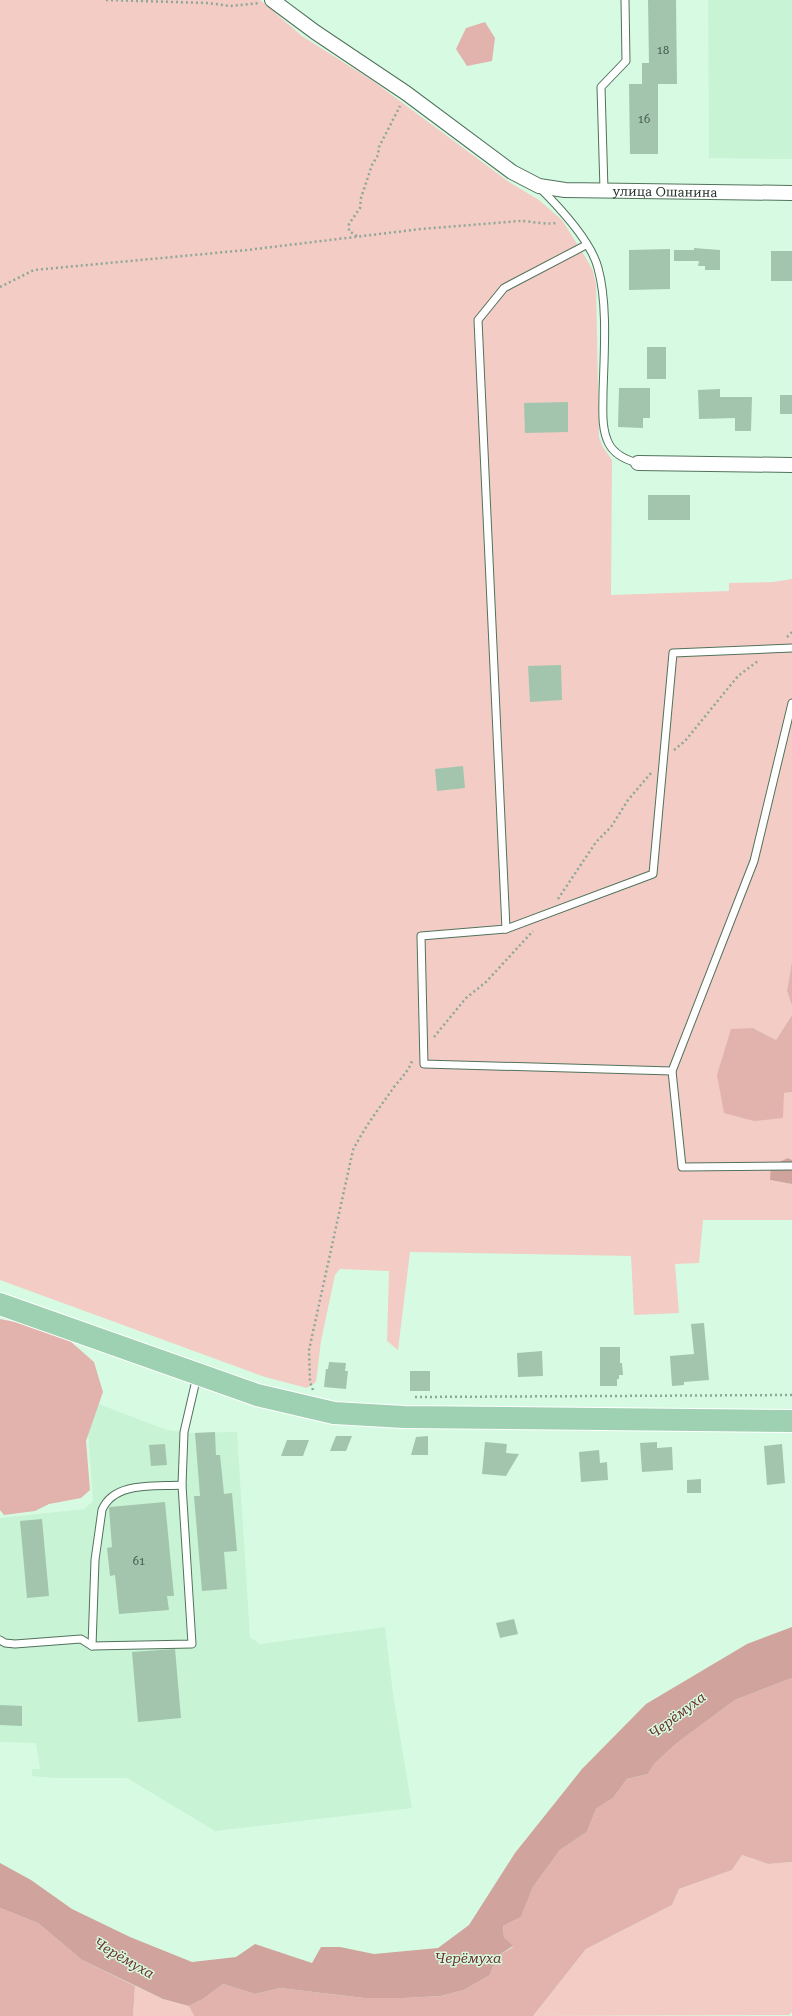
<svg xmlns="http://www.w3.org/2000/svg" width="792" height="2016" font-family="'Roboto Serif',serif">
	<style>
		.built { fill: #c8f3d5 }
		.green { fill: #f3ccc6 }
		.forest { fill: #e1b3ac }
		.water { fill: #d0a39c }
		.building { fill: #a3c5ad }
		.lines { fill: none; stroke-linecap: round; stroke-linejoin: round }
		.service-casing { stroke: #52725c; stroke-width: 9 }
		.minor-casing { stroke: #52725c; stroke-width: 16 }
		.primary-casing { stroke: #fff; stroke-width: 24 }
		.path { stroke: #8da896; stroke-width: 2.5; stroke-dasharray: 2 3; stroke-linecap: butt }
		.service { stroke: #fff; stroke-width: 7 }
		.minor { stroke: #fff; stroke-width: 14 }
		.primary { stroke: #9ed1b1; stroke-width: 22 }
		.labels { text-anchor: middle; stroke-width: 3; stroke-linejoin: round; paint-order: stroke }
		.number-label { font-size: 11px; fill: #44584b }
		.street-label { font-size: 13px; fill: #25332a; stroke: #d7fbe2 }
		.water-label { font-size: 14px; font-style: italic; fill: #6d322b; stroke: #d7fbe2 }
	</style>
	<rect width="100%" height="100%" fill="#d7fbe2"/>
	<g class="built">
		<path d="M708,0h84v159l-83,-1z"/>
		<path d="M96,1403l71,27 25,3 45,-1 13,205 10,7 125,-17 8,67 19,114 -197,23 -88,-53h-73l-22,-2v-7h8l-4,-26 -36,-1v-224l84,-9 9,-8 -7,-97z"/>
	</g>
	<g class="green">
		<path d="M0,0h260l42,36 71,45 136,101 30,18 23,20 24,38 7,13 3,13 3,153 4,10 9,13 -1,135 118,-4v-8l44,-1 19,-3v382l-5,30 5,15v9l-16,25 -23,-12 31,65 8,-1v68l-4,-2 -18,22 22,4v36h-89l-4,43 -24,1 4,49 -45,2 -3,-59 -221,-4 -12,98 -11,-9 2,-70 -49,-2 -5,6 -14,66 -5,41 -9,6 -42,-11 -265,-97z"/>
		<path d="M742,1855l26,9 24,-2v150l-3,3 -256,1 53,-67 86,-44 7,-16 53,-19z"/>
		<path d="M135,1986l28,13 26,7 5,10h-61z"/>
	</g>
	<g class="forest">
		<path d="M485,22l10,16 -3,23 -25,5 -11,-17 10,-21z"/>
		<path d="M792,961v45l-5,-15z"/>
		<path d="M792,1015v77l-8,1 -1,25 -29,3 -30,-8 -7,-38 14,-46 22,-1 23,12z"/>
		<path d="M0,1319l31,6 39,16 24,21 9,30 -17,49 4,49 -9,8 -32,6 -14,7 -31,4 -4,-5z"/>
		<path d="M792,1678v184l-24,2 -26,-9 -10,15 -53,19 -7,16 -86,44 -53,67h-339l-5,-10 14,-7 20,-15 32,10 25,-6 84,10h40l37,-2 23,-6 26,-15 6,-18 17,-10 -9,-10 -1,-11 18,-9 12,-30 27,-37 27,-18 9,-23 17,-11 14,-19 21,-5 6,-10 23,-21 58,-43z"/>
		<path d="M0,1908l38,15 44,37 53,26 -2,30h-133z"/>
	</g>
	<g class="water">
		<path d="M788,1158l4,2v24l-22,-4 1,-14z"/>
		<path d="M792,1627v51l-57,22 -58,43 -23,21 -6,10 -21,5 -14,19 -17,11 -9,23 -27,18 -27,37 -12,30 -18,9 1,11 9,9 -17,11 -6,18 -26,15 -23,6 -37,2h-40l-84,-10 -25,6 -32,-10 -20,15 -14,7 -26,-7 -81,-39 -44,-37 -38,-15v-45l31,17 41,29 58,28 62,25 44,-5 19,-13 57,19 9,-16h19l34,7 64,-6 31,-23 46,-72 67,-84 64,-65 101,-60z"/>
	</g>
	<g class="building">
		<path d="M648,0h28l1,84h-19v70h-28l-1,-70h13v-21h7z"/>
		<path d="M694,248l26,2v20h-15v-4h-7l1,-5h-25v-11h20z"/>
		<path d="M670,249v40l-41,1v-40z"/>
		<rect x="771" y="251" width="21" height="30"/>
		<rect x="647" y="347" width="19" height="32"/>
		<path d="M619,388h31v30h-7v10l-25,-1z"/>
		<path d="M720,389v8h32l-1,34h-16v-13l-36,1 -1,-29z"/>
		<rect x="780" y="395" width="12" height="19"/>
		<path d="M568,402v30l-43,1 -1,-30z"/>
		<rect x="648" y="495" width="42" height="25"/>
		<path d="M561,665l1,35 -32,2 -2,-36z"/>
		<path d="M463,766l2,22 -28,3 -2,-22z"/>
		<path d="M704,1323l5,57 -25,2v3l-12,1 -2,-30 24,-2 -3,-30z"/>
		<path d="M600,1347h20v16h2l1,12h-4v4h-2v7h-17z"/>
		<path d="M542,1351l1,25 -25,1 -1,-24z"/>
		<path d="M329,1362l17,1 -1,8h3l-2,18 -22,-2 2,-18h2z"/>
		<rect x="410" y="1371" width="20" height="20"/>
		<path d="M215,1432l1,23h4l4,39 8,-1 5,58 -13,1 3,37 -25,2 -8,-95h6l-5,-63z"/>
		<path d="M336,1436h16l-6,15h-16z"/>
		<path d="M428,1436v19h-17l5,-18z"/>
		<path d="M287,1440h22l-6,16h-22z"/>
		<path d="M485,1442l22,2 -1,9 13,1 -13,22 -24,-2z"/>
		<path d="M657,1442v6l15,-1 1,23 -31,2 -2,-29z"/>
		<path d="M165,1444l2,21 -16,1 -2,-21z"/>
		<path d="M782,1444l3,39 -18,2 -3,-39z"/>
		<path d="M599,1450l1,13 7,-1 1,18 -27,2 -2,-30z"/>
		<path d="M701,1479v14h-14v-13z"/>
		<path d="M165,1502l9,94h-7l2,14 -50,4 -4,-39 -5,1 -3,-28 5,-1 -3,-39 1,-1z"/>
		<path d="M42,1519l7,77 -22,2 -7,-77z"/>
		<path d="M514,1619l4,15 -18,4 -4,-15z"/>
		<path d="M175,1649l6,69 -43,4 -6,-70z"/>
		<path d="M0,1705l22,1v20l-22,-1z"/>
	</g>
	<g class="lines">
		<defs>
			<g id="service">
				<path d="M540,188c19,19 51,53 58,80 10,36 6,87 5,125 0,16 -2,36 6,51 6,11 17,16 29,19"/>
				<path d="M604,190l-3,-103 25,-26 -1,-61"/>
				<path d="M792,648l-119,5 -20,221 -147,55 -85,7 3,128 248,7 82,-210 38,-158"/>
				<path d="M506,929l-28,-609 26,-32 82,-43"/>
				<path d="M672,1071l10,96 110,-1"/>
				<path d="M0,1640l5,3 10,1 66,-5 11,7 100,-2 -10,-159 2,-53 13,-56"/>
				<path d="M92,1646l3,-86 7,-50c12,-29 53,-23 80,-25"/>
			</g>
			<g id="minor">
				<path id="s1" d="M272,0l43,32 91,61 106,79 27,14 26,4 227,3"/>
				<path d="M638,463l154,2"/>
			</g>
			<path id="primary" d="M0,1304l257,91 77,18 70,4 388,4"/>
		</defs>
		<use href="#service" class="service-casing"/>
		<use href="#minor" class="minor-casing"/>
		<use href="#primary" class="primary-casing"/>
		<g class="path">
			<path d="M106,0l102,3 22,3 30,-3"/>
			<path d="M357,236l-8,-5v-7l11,-16 1,-10 11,-33 6,-10 1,-8 21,-41"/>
			<path d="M0,287l34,-17 213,-20 174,-21 99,-8c11,0 31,5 38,1"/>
			<path d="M787,637l5,-5"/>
			<path d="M674,750l11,-9 53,-65 20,-15"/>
			<path d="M558,899l38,-57 15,-15 17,-27 23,-27"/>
			<path d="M434,1037l32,-39 20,-16 47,-51"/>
			<path d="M313,1390l-3,-8 -1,-32 44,-200c11,-22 27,-43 41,-63 7,-9 14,-15 18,-26"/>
			<path d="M415,1397l377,-2"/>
		</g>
		<use href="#service" class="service"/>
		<use href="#minor" class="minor"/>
		<use href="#primary" class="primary"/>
	</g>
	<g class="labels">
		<g class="number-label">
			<text x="663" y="54">18</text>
			<text x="644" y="123">16</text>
			<text x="139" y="1565">61</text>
		</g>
		<g class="street-label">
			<text dy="5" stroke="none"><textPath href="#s1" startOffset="452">улица Ошанина</textPath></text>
		</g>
		<g class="water-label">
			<text transform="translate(677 1715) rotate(-37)" y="5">Черёмуха</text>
			<text transform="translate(124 1958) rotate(30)" y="5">Черёмуха</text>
			<text x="468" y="1963">Черёмуха</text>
		</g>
	</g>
</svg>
